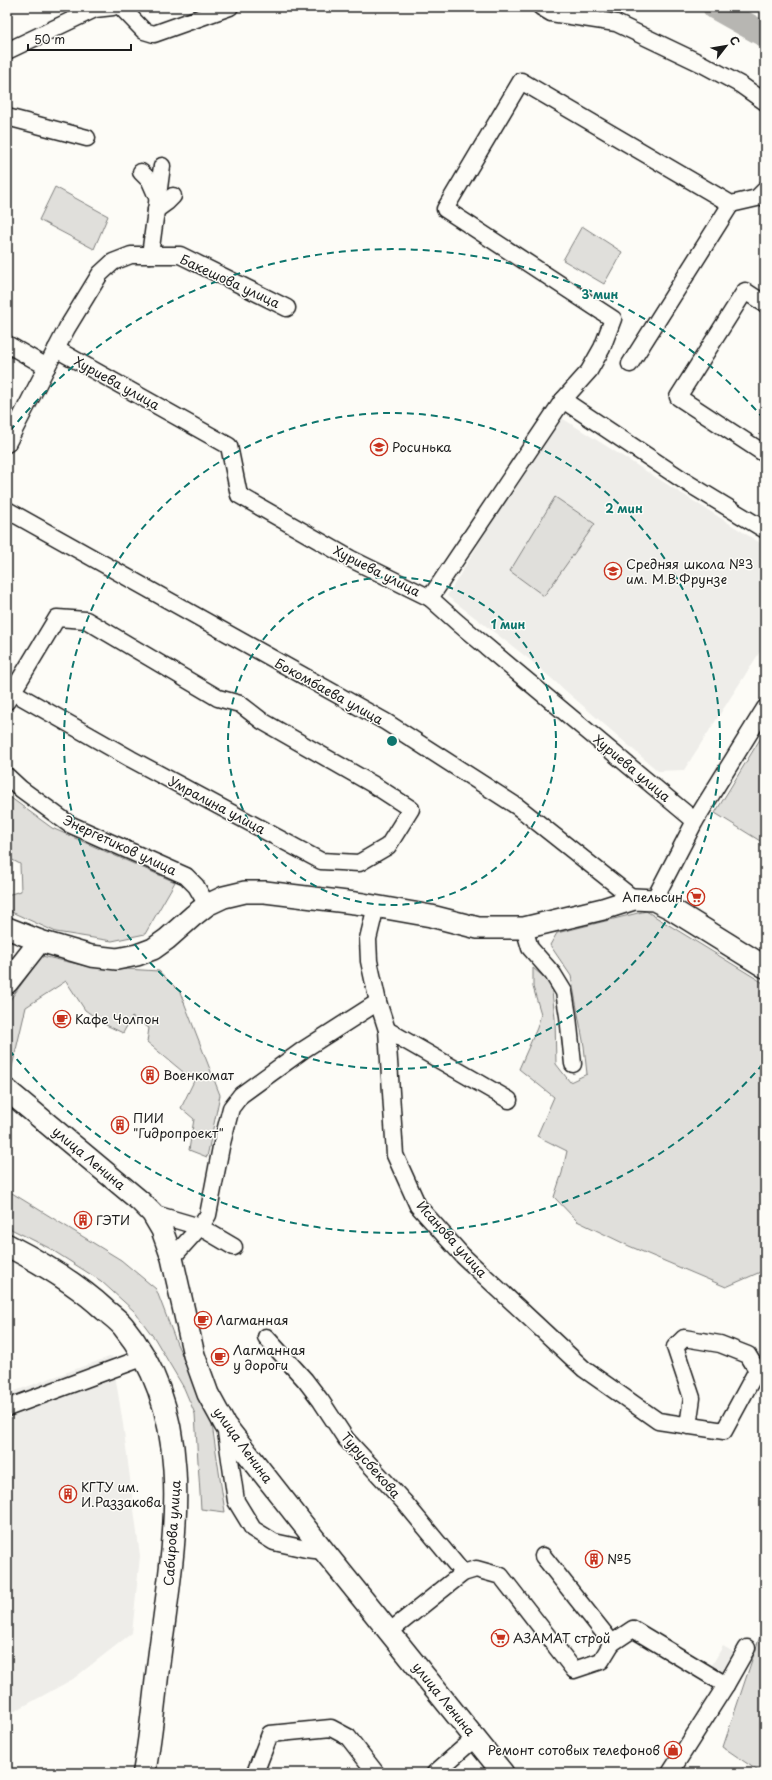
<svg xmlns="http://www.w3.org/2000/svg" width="772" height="1780" font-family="'Playpen Sans',sans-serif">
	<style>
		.built { fill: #eeede9 }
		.green { fill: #e0dfdb; stroke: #7e7e7c }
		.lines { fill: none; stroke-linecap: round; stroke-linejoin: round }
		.river { stroke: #b7b6b2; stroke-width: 25 }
		.minor-casing { stroke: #1c1c1c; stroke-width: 19 }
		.major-casing { stroke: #1c1c1c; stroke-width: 24 }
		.highway-casing { stroke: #1c1c1c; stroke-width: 25 }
		.minor { stroke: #fdfcf7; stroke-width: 16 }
		.major { stroke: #fdfcf7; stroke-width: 21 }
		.highway { stroke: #fdfcf7; stroke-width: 22 }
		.ring { fill: none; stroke: #0f766e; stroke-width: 2; stroke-dasharray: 7 5 }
		.labels { text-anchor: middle; stroke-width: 3; stroke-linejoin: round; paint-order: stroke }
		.street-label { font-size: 13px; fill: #1c1c1c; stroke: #fdfcf7 }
		.poi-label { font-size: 13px; fill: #1c1c1c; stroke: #fdfcf7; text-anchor: start }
		.centre { fill: #0f766e; stroke: #fdfcf7; stroke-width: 2 }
		.ring-label { font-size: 12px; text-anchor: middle; font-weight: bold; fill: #0f766e; stroke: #fdfcf7; stroke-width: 3; stroke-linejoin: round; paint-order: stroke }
	</style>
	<rect width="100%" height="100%" fill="#fdfcf7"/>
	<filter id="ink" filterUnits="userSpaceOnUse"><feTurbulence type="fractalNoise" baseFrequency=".025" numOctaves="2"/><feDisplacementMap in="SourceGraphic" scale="8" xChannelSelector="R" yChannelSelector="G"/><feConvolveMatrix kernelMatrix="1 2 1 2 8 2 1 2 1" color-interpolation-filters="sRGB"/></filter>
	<g filter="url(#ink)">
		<g class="built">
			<path d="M557,415l208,131v98l-81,126 -26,1 -129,-112 -82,-63z"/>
			<path d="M112,1356l11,68 17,132 -8,77 -59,46 -58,32 -8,1v-318z"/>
			<path d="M723,1646l12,7 -12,19 -11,-7z"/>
		</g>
		<g class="green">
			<path d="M55,187l53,29 -14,33 -55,-29z"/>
			<path d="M582,226l40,26 -18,32 -41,-24z"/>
			<path d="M555,497l40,27 -51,72 -34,-25z"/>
			<path d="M765,731v113l-50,-31z"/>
			<path d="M7,795l45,33 123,54 -30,52 -33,7 -56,-9 -49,-22v-15l14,-4 -1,-27 -13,-7z"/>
			<path d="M646,911l119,73v286l-39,17 -97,-41 -52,-25 -23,-24 8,-24 5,-22 -30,-15 17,-39 -35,-28 18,-41 4,-14 -8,-27v-19l18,15 4,35 1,46 14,18 17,-8 -3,-28 -13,-70 -21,-31 7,-12z"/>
			<path d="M42,956l49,11 68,4 21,21 40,103 -13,62 -18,-7 5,-31 -13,-11 13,-27 -47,-39 2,-14 -17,-11 -9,16 -17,-8 -21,-15 -19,-29 -40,26 -15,64 -4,-3v-64z"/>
			<path d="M7,1190l114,70 35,29 21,55 34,74 14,94 -24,-3 -6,-95 -11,-26 -29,-49 -21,-28 -33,-30 -52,-33 -42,-21z"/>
			<path d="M765,1621v152h-4l-38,-26z"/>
		</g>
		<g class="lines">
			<path class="river" d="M715,7l50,28"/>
			<defs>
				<g id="minor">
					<path d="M121,7l23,24 10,3 76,-27"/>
					<path d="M541,7l10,6 65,10 86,41 39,21 24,17"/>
					<path d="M7,51l88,-42 18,-2"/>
					<path d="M7,117l80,21"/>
					<path d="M141,172l9,9 7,16"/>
					<path d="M156,210l11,-8 6,-6"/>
					<path d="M150,255l12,-89"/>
					<path d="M765,304l-20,-13 -67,106 87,57"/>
					<path d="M7,344l40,23"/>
					<path d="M56,349l173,97 10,49 112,64 79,39 28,25 237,198"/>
					<path d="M630,364l101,-160"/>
					<path d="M563,400l123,82 79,48"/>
					<path d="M7,444l60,-116 33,-54 13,-12 18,-7h49l107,53"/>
					<path d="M7,510l379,212 132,85 116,92"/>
					<path d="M430,598l133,-198 26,-29 13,-23 11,-29 -168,-110 76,-128 210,123 26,-6 8,-8"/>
					<path d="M7,701l50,-83 29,2 132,78 22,6 22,17 112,64 37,24 -23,37 -29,17 -38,-2 -190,-102 -118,-67"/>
					<path d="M7,776l14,13 48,35 117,52 10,10 11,19"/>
					<path d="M654,900l41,-79 70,-113"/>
					<path d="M376,906l-8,33 1,22 9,41 9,28 8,125 23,51 45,50 121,113 74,52 66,10 33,-61 -9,-15 -28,-11 -36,-6 -9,9 17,51 -4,28"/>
					<path d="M524,928l6,20 23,26 11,18 4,24 5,48"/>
					<path d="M387,1030l122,70"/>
					<path d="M152,1213l48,14 34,20"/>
					<path d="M172,1258l28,-31 8,-12 13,-68 10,-39 10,-13 62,-45 75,-48"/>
					<path d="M266,1337l39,43 16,21 25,38 59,64 58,70"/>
					<path d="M7,1408l138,-51"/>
					<path d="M225,1425l11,76 17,28 21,13 32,7 18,2"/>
					<path d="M389,1632l74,-59 13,-4 25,7 73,94 27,-9 11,-18 -69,-87"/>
					<path d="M612,1643l21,-14 93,56"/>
					<path d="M255,1773l15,-39 61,-6 17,9 28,36"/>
					<path d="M435,1773l40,-35"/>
					<path d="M670,1773l56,-88 21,-37"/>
				</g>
				<g id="major">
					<path d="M7,928l33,13 51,15 26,3 20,-4 16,-6 14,-10 26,-23 14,-11 17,-8 21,-5h20l98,12 68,12 47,12h46l79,-19 31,-10 20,1 16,8 95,59"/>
					<path d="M7,983l33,-42"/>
					<path d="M7,1090l133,111 12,12 10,17 10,28 22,97 14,39 17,31 99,126 179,222"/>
				</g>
				<path id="highway" d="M7,1245c35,18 69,38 98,65 6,5 13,10 18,16 74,90 52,212 38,318 -6,43 -9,87 -17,129"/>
			</defs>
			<use href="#minor" class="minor-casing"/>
			<use href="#major" class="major-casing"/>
			<use href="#highway" class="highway-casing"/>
			<use href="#minor" class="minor"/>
			<use href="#major" class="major"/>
			<use href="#highway" class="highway"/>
		</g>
	</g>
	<g class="ring">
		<circle cx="392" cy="741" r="164"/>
		<circle cx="392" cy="741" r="328"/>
		<path d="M763 1064A492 492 0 0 1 10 1051M10 431A492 492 0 0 1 763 418"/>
	</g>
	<defs>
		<symbol id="school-ring" viewBox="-11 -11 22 22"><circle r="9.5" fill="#fdfcf7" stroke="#c8321e" stroke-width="1.5"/><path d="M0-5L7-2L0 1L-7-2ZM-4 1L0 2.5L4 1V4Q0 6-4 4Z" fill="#c8321e"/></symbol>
		<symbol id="supermarket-ring" viewBox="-11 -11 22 22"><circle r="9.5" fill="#fdfcf7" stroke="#c8321e" stroke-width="1.5"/><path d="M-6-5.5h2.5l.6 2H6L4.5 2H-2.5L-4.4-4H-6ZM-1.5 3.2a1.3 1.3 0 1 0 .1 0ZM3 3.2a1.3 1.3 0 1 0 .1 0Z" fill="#c8321e"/></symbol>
		<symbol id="cafe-ring" viewBox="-11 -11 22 22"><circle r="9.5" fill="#fdfcf7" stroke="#c8321e" stroke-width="1.5"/><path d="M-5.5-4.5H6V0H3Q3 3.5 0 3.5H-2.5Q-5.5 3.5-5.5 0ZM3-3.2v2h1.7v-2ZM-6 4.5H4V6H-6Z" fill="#c8321e"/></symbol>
		<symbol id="building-ring" viewBox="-11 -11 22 22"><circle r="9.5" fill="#fdfcf7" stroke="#c8321e" stroke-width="1.5"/><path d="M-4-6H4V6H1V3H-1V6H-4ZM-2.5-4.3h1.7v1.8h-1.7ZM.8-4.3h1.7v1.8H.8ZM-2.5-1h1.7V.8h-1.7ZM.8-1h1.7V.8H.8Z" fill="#c8321e"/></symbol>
		<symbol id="shop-ring" viewBox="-11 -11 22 22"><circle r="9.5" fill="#fdfcf7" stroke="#c8321e" stroke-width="1.5"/><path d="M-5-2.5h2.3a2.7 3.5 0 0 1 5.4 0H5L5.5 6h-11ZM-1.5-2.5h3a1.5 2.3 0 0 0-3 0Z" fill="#c8321e"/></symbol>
	</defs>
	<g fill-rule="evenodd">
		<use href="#school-ring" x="369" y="437" width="20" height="20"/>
		<use href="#school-ring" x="603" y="561" width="20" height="20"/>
		<use href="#supermarket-ring" x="686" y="887" width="20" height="20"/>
		<use href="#cafe-ring" x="52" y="1009" width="20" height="20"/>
		<use href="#building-ring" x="140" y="1065" width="20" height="20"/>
		<use href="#building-ring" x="110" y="1115" width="20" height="20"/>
		<use href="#building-ring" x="73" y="1210" width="20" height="20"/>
		<use href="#cafe-ring" x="193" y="1310" width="20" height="20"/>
		<use href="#cafe-ring" x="210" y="1347" width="20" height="20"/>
		<use href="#building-ring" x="58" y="1484" width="20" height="20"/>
		<use href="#building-ring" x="584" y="1549" width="20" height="20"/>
		<use href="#supermarket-ring" x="490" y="1628" width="20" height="20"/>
		<use href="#shop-ring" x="663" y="1740" width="20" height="20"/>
	</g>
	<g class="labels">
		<g class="street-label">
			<text transform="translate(230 281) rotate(25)" y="5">Бакешова улица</text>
			<text transform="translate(117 383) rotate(29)" y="5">Хуриева улица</text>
			<text transform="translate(377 571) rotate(27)" y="5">Хуриева улица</text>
			<text transform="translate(329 691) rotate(29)" y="5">Бокомбаева улица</text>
			<text transform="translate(632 768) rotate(40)" y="5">Хуриева улица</text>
			<text transform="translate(217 805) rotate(28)" y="5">Умралина улица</text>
			<text transform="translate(120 845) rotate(25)" y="5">Энергетиков улица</text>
			<text transform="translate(89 1158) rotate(40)" y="5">улица Ленина</text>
			<text transform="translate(452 1239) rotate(48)" y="5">Исанова улица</text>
			<text transform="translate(243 1445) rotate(54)" y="5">улица Ленина</text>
			<text transform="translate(371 1465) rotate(49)" y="5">Турусбекова</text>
			<text transform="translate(172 1533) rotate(-86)" y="5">Сабирова улица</text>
			<text transform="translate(444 1699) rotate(51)" y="5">улица Ленина</text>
		</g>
		<g class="poi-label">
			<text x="392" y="452">Росинька</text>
			<text x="626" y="569">Средняя школа №3<tspan x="626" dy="15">им. М.В.Фрунзе</tspan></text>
			<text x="683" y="902" text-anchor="end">Апельсин</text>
			<text x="75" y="1024">Кафе Чолпон</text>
			<text x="163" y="1080">Военкомат</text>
			<text x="133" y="1123">ПИИ<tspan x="133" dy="15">"Гидропроект"</tspan></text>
			<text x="96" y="1225">ГЭТИ</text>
			<text x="216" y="1325">Лагманная</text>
			<text x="233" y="1355">Лагманная<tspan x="233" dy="15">у дороги</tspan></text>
			<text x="81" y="1492">КГТУ им.<tspan x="81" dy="15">И.Раззакова</tspan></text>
			<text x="607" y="1564">№5</text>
			<text x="513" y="1643">АЗАМАТ строй</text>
			<text x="660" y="1755" text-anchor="end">Ремонт сотовых телефонов</text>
		</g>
	</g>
	<circle cx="392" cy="741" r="6" class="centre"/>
	<g class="ring-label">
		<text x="600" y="299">3 мин</text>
		<text x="624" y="513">2 мин</text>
		<text x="508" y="629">1 мин</text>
	</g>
	<rect width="772" height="1780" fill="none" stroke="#fdfcf7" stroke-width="24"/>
	<rect x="12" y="12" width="748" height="1756" fill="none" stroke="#1c1c1c" stroke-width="1.5" filter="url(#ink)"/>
	<g transform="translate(726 46) rotate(59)" stroke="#fdfcf7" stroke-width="3" paint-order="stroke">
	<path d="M0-3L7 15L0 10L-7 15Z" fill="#1c1c1c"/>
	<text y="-6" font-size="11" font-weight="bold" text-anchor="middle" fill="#1c1c1c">С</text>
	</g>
	<path d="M28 44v6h103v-6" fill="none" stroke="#1c1c1c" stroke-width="2"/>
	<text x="34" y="44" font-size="12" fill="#1c1c1c" stroke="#fdfcf7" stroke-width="3" paint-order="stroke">50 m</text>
</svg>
